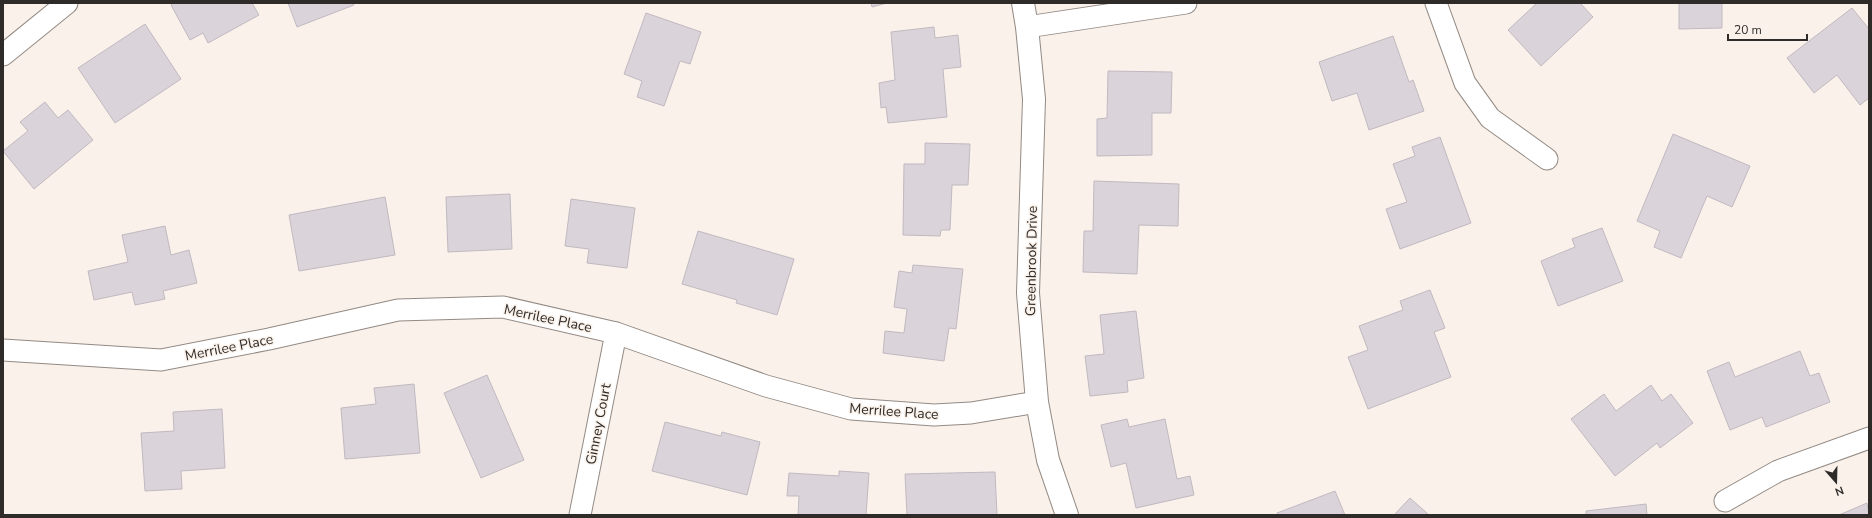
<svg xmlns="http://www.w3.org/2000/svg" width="1872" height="518" font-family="'Nunito Sans',sans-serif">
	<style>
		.building { fill: #dbd3da; stroke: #c1b9c1 }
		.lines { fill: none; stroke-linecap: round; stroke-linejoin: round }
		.minor-casing { stroke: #938a84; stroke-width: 23 }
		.tertiary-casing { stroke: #938a84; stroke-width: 24 }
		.minor { stroke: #fff; stroke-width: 21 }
		.tertiary { stroke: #fff; stroke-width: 22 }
		.labels { text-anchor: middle; stroke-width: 3; stroke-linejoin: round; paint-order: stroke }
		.street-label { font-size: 14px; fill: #2e2b28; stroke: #faf1ea }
	</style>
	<rect width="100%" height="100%" fill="#faf1ea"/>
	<g class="building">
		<path d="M174,3h78l7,12 -51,28 -5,-10 -13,7 -19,-35z"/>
		<path d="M288,3h65l1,2 -57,22z"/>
		<path d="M871,3h16l-15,4z"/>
		<path d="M1537,3h43l13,14 -52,49 -33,-36z"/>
		<path d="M1679,3h43v25l-43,1z"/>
		<path d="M1852,8l17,21v69l-9,7 -23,-30 -23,18 -27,-35z"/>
		<path d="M646,13l55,19 -11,32 -10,-3 -16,45 -27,-9 5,-16 -18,-7z"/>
		<path d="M145,24l36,55 -66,44 -37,-55z"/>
		<path d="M934,27l1,11 23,-3 3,32 -18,2 4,48 -59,6 -2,-16 -5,1 -2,-25 16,-3 -4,-48z"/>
		<path d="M1393,36l16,46 4,-2 11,31 -55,19 -12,-37 -25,8 -13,-39z"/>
		<path d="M1108,71l64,1 -1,41h-19v42l-55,1v-37l10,-1z"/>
		<path d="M45,102l13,16 10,-8 25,30 -59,49 -31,-38 25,-20 -8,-9z"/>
		<path d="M1673,134l77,32 -18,41 -25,-11 -26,62 -27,-11 6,-16 -23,-10z"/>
		<path d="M1440,137l31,86 -71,26 -14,-40 21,-7 -14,-38 22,-8 -3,-9z"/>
		<path d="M925,143l45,1 -2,41h-16l-2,45h-9l-1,6 -37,-1 1,-71h21z"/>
		<path d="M1094,181l85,3 -1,42 -39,-1 -2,49 -54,-2 1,-41h9z"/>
		<path d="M510,194l2,55 -64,3 -2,-55z"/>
		<path d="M385,197l10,58 -96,16 -10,-56z"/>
		<path d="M571,199l64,9 -8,60 -40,-5 2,-14 -24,-3z"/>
		<path d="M165,226l6,29 18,-5 8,33 -34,8 2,8 -30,6 -3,-13 -38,8 -6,-29 40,-9 -6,-27z"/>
		<path d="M1602,228l21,53 -65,25 -17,-45 34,-14 -3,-8z"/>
		<path d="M698,231l96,28 -17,56 -41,-12 1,-3 -55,-16z"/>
		<path d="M913,265l50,4 -7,60 -7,-1 -5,33 -61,-8 2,-22 19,2 3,-24 -13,-2 5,-36 13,2z"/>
		<path d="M1430,290l15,38 -11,4 17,45 -83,32 -20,-52 20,-7 -9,-24 44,-16 -3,-9z"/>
		<path d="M1136,311l8,67 -17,3 1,11 -38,4 -5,-40 19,-2 -4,-39z"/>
		<path d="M1800,351l10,25 9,-3 11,29 -64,25 -4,-10 -32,13 -23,-59 22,-9 6,15z"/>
		<path d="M487,375l37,85 -43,18 -37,-85z"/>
		<path d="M414,384l6,69 -75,6 -4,-51 35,-4 -2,-16z"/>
		<path d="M1651,385l11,16 9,-7 22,29 -33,25 -3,-5 -42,33 -44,-57 33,-25 12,17z"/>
		<path d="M222,409l3,59 -44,3 1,18 -37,2 -4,-58 33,-2 -1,-19z"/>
		<path d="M1127,419l2,8 36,-8 12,60 13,-3 4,19 -58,13 -10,-45 -15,4 -10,-42z"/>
		<path d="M665,422l56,14 1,-4 38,10 -13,53 -95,-24z"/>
		<path d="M839,471l30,2 -3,42h-68l1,-19h-12l2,-23 50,3z"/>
		<path d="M995,472l2,43h-90l-2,-41z"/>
		<path d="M1335,491l10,24h-67l-1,-2z"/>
		<path d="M1410,498l19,17h-35z"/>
		<path d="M1867,503l2,12h-30z"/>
		<path d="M1646,504l1,11h-61v-4z"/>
	</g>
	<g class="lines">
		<defs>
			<g id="minor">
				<path d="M1436,3l29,80 25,35 57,41"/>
				<path d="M1027,27l159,-24"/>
				<path d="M3,55l64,-52"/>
				<path d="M3,350l158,10 108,-21 129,-29 105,-3 113,26 150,53 85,23 83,6 37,-2 66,-11"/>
				<path d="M1725,501l53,-30 91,-33"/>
				<path d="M580,515l36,-182"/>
			</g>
			<path id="tertiary" d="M1023,3l4,24 7,72 -6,194 9,109 11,58 19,55"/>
		</defs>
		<use href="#minor" class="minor-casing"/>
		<use href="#tertiary" class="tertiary-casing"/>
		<use href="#minor" class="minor"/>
		<use href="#tertiary" class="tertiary"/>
	</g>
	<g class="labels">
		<g class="street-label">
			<text transform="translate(1031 261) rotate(-89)" y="5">Greenbrook Drive</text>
			<text transform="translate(548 318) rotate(12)" y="5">Merrilee Place</text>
			<text transform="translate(229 347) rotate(-11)" y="5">Merrilee Place</text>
			<text transform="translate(894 411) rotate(4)" y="5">Merrilee Place</text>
			<text transform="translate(598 424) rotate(-79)" y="5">Ginney Court</text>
		</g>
	</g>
	<rect width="1872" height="518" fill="none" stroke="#2e2b28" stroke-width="8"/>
	<g transform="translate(1836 482) rotate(160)" stroke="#faf1ea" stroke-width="3" paint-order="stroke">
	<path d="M0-3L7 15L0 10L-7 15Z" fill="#2e2b28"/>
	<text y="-6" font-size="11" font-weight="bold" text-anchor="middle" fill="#2e2b28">N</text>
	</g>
	<path d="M1728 34v6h79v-6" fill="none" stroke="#2e2b28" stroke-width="2"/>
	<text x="1734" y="34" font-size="12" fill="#2e2b28" stroke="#faf1ea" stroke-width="3" paint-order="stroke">20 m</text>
</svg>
